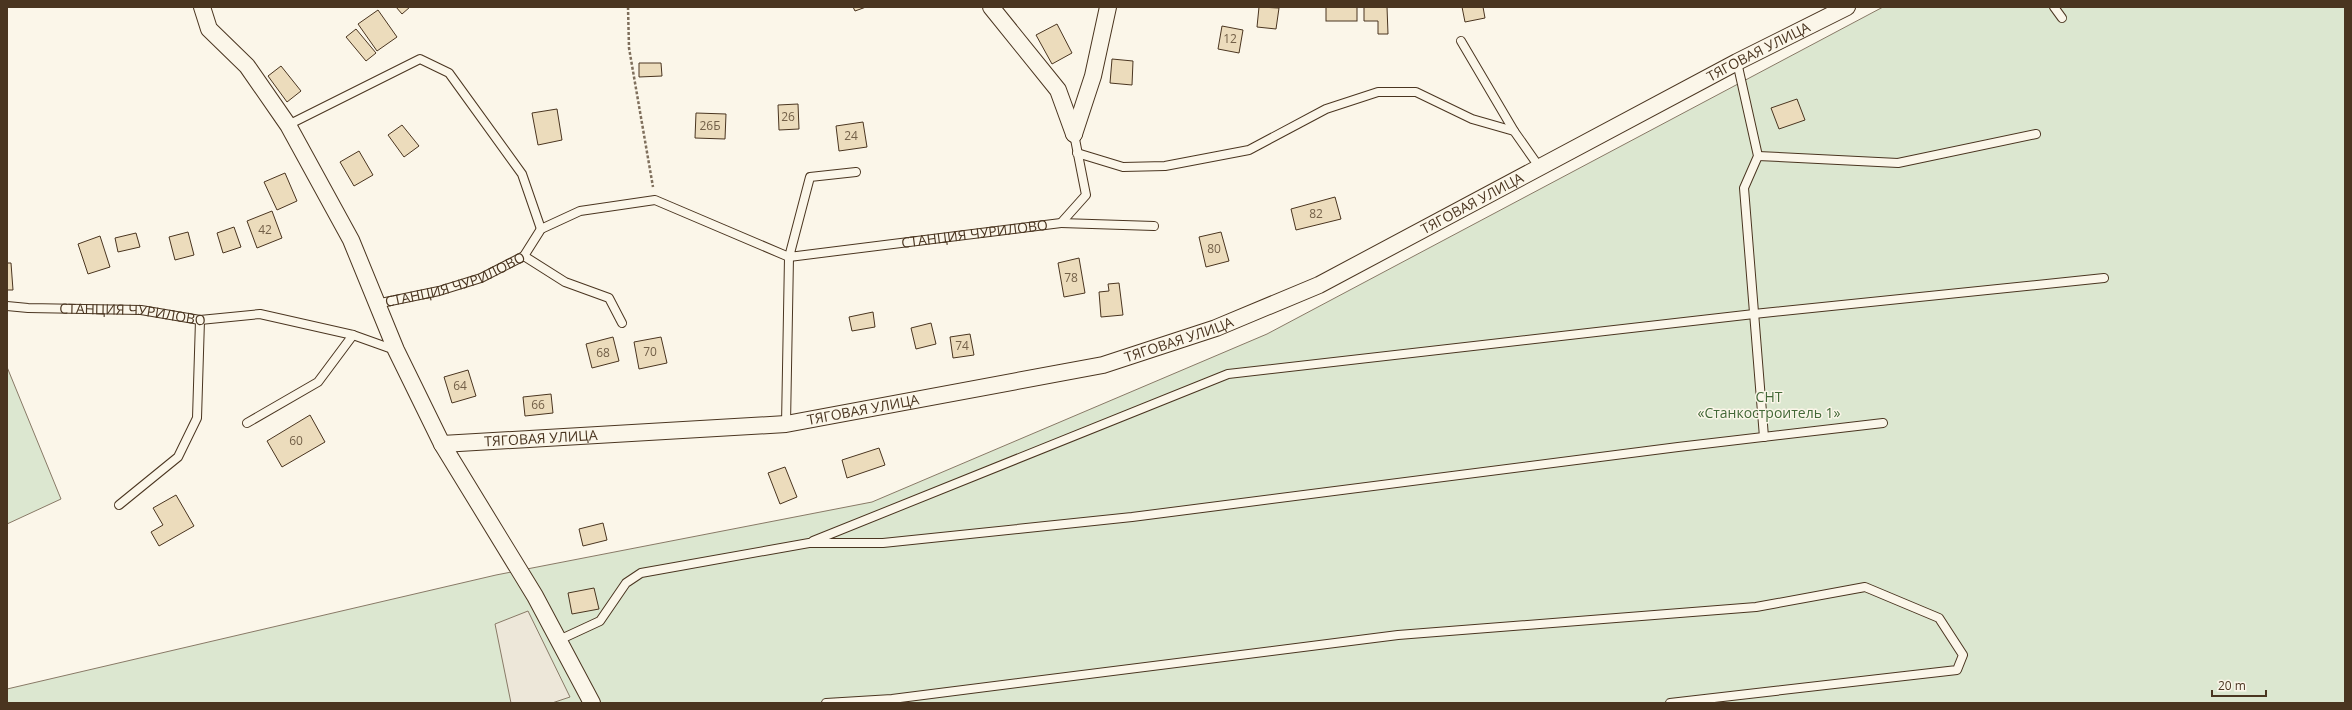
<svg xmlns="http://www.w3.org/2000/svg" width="2352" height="710" font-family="'Open Sans',sans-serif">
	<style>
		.green { fill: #dce7d0; stroke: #887966 }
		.parking { fill: #ede7d9; stroke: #887966 }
		.building { fill: #ecdcbc; stroke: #4a3520 }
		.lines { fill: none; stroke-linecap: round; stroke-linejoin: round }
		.service-casing { stroke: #4a3520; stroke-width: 10 }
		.minor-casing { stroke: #4a3520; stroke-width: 18 }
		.path { stroke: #7f6f5c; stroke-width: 2.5; stroke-dasharray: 3 2; stroke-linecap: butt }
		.service { stroke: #fbf6e9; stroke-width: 8 }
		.minor { stroke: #fbf6e9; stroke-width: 16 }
		.labels { text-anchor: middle; stroke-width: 3; stroke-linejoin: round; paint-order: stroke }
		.number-label { font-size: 12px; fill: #725f47 }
		.street-label { font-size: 14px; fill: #4a3520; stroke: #fbf6e9 }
		.park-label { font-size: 14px; fill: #436837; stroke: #fbf6e9 }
	</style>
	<rect width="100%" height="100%" fill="#fbf6e9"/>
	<g class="green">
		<path d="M1883,7h462v696h-2338v-14l489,-114 376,-73 395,-168z"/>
		<path d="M7,367l54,132 -54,25z"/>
	</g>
	<path class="parking" d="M528,611l42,86 -18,6h-41l-16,-79z"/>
	<g class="building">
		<path d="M396,7h14l-8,7z"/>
		<path d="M853,7h13l-11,4z"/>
		<path d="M1259,7l20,1 -3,21 -19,-2z"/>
		<rect x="1326" y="7" width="31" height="14"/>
		<path d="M1364,7h23l1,27h-10v-13h-14z"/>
		<path d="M1462,7h21l2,11 -20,4z"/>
		<path d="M378,10l19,27 -20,14 -19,-27z"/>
		<path d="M1057,24l15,29 -20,11 -16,-29z"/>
		<path d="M1222,26l21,4 -4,23 -21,-4z"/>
		<path d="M356,29l20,24 -10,8 -20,-24z"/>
		<path d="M1112,59l21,2 -1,24 -22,-2z"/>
		<path d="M639,63h22l1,13 -23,1z"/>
		<path d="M281,66l20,25 -14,11 -19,-26z"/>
		<path d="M1797,99l8,21 -26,9 -8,-21z"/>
		<path d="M798,104l1,25 -20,1 -1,-25z"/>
		<path d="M557,109l5,31 -24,5 -6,-32z"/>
		<path d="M696,113l30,1 -1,25 -30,-1z"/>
		<path d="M863,122l4,25 -28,4 -3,-25z"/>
		<path d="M402,125l17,21 -15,11 -16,-22z"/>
		<path d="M359,151l14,24 -19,11 -14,-24z"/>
		<path d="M285,173l12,28 -20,9 -13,-28z"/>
		<path d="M1335,197l6,22 -45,11 -5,-21z"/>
		<path d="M272,211l10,27 -25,10 -10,-27z"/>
		<path d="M234,227l7,20 -18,6 -6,-20z"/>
		<path d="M188,232l6,23 -19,5 -6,-23z"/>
		<path d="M1221,232l8,29 -23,6 -7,-30z"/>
		<path d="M136,233l4,14 -22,5 -3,-14z"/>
		<path d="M100,236l10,31 -22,7 -10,-30z"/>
		<path d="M1079,258l6,35 -21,4 -6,-34z"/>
		<path d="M7,263h4l2,27h-6z"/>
		<path d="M1119,283l4,32 -22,2 -2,-25 10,-1 -1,-7z"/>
		<path d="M873,312l2,15 -23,4 -3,-14z"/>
		<path d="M931,323l5,21 -20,5 -5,-21z"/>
		<path d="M970,334l4,21 -21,3 -3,-21z"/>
		<path d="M613,337l6,24 -27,7 -6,-24z"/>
		<path d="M661,337l6,26 -28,6 -5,-27z"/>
		<path d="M468,370l8,26 -24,7 -8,-26z"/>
		<path d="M551,394l2,19 -28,3 -2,-19z"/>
		<path d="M310,415l15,27 -43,25 -15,-26z"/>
		<path d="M879,448l6,17 -38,13 -5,-18z"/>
		<path d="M785,467l12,30 -17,7 -12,-31z"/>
		<path d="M176,495l18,31 -35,20 -8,-14 12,-7 -10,-17z"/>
		<path d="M603,523l4,17 -24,6 -4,-17z"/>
		<path d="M594,588l5,21 -27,5 -4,-21z"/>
	</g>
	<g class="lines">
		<defs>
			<g id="service">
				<path d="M2054,7l8,11"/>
				<path d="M1461,41l53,90"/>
				<path d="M1737,62l21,94 -14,32 20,249"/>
				<path d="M288,125l132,-66 29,14 73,101 19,55"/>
				<path d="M1077,153l46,14 42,-1 84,-16 77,-41 52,-17h38l56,27 42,12 26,37"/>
				<path d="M1758,156l140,7 138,-29"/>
				<path id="s1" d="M856,172l-46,5 -21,80 272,-34 25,-28 -12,-61"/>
				<path d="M1061,223l93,3"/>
				<path d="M524,256l41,26 44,16 13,25"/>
				<path id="s2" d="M376,304l63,-13 42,-13 43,-22 17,-27 39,-18 75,-11 134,57 -3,167"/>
				<path id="s3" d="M7,306l21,2 113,2 59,10 60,-6 93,21 42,15"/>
				<path d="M247,423l71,-41 35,-47"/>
				<path d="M119,505l59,-48 19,-39 3,-98"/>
				<path d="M813,541l415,-167 526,-60 350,-36"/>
				<path d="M559,640l41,-19 26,-38 15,-10 168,-30h74l249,-26 546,-70 205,-24"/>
				<path d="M826,703l66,-4 506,-64 358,-28 109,-20 74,31 24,37 -6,15 -287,33"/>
			</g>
			<g id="minor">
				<path d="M202,7l7,22 38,37 41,59 63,115 45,110 46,94 93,152 57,107"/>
				<path d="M991,7l67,83 16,44"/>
				<path d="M1074,134l19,-58 15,-69"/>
				<path id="s4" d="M442,444l344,-20 317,-59 113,-37 103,-43 418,-223 110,-55"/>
			</g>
		</defs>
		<use href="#service" class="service-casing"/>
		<use href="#minor" class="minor-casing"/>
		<path class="path" d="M628,7l1,41 24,139"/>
		<use href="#service" class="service"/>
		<use href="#minor" class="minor"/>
	</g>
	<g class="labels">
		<g class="number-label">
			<text x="1230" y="43">12</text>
			<text x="788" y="121">26</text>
			<text x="710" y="130">26Б</text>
			<text x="851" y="140">24</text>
			<text x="1316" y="218">82</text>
			<text x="265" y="234">42</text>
			<text x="1214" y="253">80</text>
			<text x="1071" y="282">78</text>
			<text x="962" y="350">74</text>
			<text x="650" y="356">70</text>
			<text x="603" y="357">68</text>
			<text x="460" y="390">64</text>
			<text x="538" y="409">66</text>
			<text x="296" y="445">60</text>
		</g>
		<g class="street-label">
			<text dy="5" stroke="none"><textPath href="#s4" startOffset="1395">ТЯГОВАЯ УЛИЦА</textPath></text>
			<text dy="5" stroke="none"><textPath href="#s4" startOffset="1071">ТЯГОВАЯ УЛИЦА</textPath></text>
			<text dy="5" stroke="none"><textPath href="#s1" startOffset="316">СТАНЦИЯ ЧУРИЛОВО</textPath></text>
			<text dy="5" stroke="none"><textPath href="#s2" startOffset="83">СТАНЦИЯ ЧУРИЛОВО</textPath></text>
			<text dy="5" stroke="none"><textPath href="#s3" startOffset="126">СТАНЦИЯ ЧУРИЛОВО</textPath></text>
			<text dy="5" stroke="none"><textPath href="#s4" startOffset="747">ТЯГОВАЯ УЛИЦА</textPath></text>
			<text dy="5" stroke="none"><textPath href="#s4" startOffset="423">ТЯГОВАЯ УЛИЦА</textPath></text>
			<text dy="5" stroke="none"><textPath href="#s4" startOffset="99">ТЯГОВАЯ УЛИЦА</textPath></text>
		</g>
		<g class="park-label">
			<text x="1769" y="402">СНТ<tspan x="1769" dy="16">«Станкостроитель 1»</tspan></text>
		</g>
	</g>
	<rect width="2352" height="710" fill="none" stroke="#4a3520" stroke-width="16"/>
	<path d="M2212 690v6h54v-6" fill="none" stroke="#4a3520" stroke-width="2"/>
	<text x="2218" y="690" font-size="12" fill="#4a3520" stroke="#fbf6e9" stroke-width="3" paint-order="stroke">20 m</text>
</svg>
